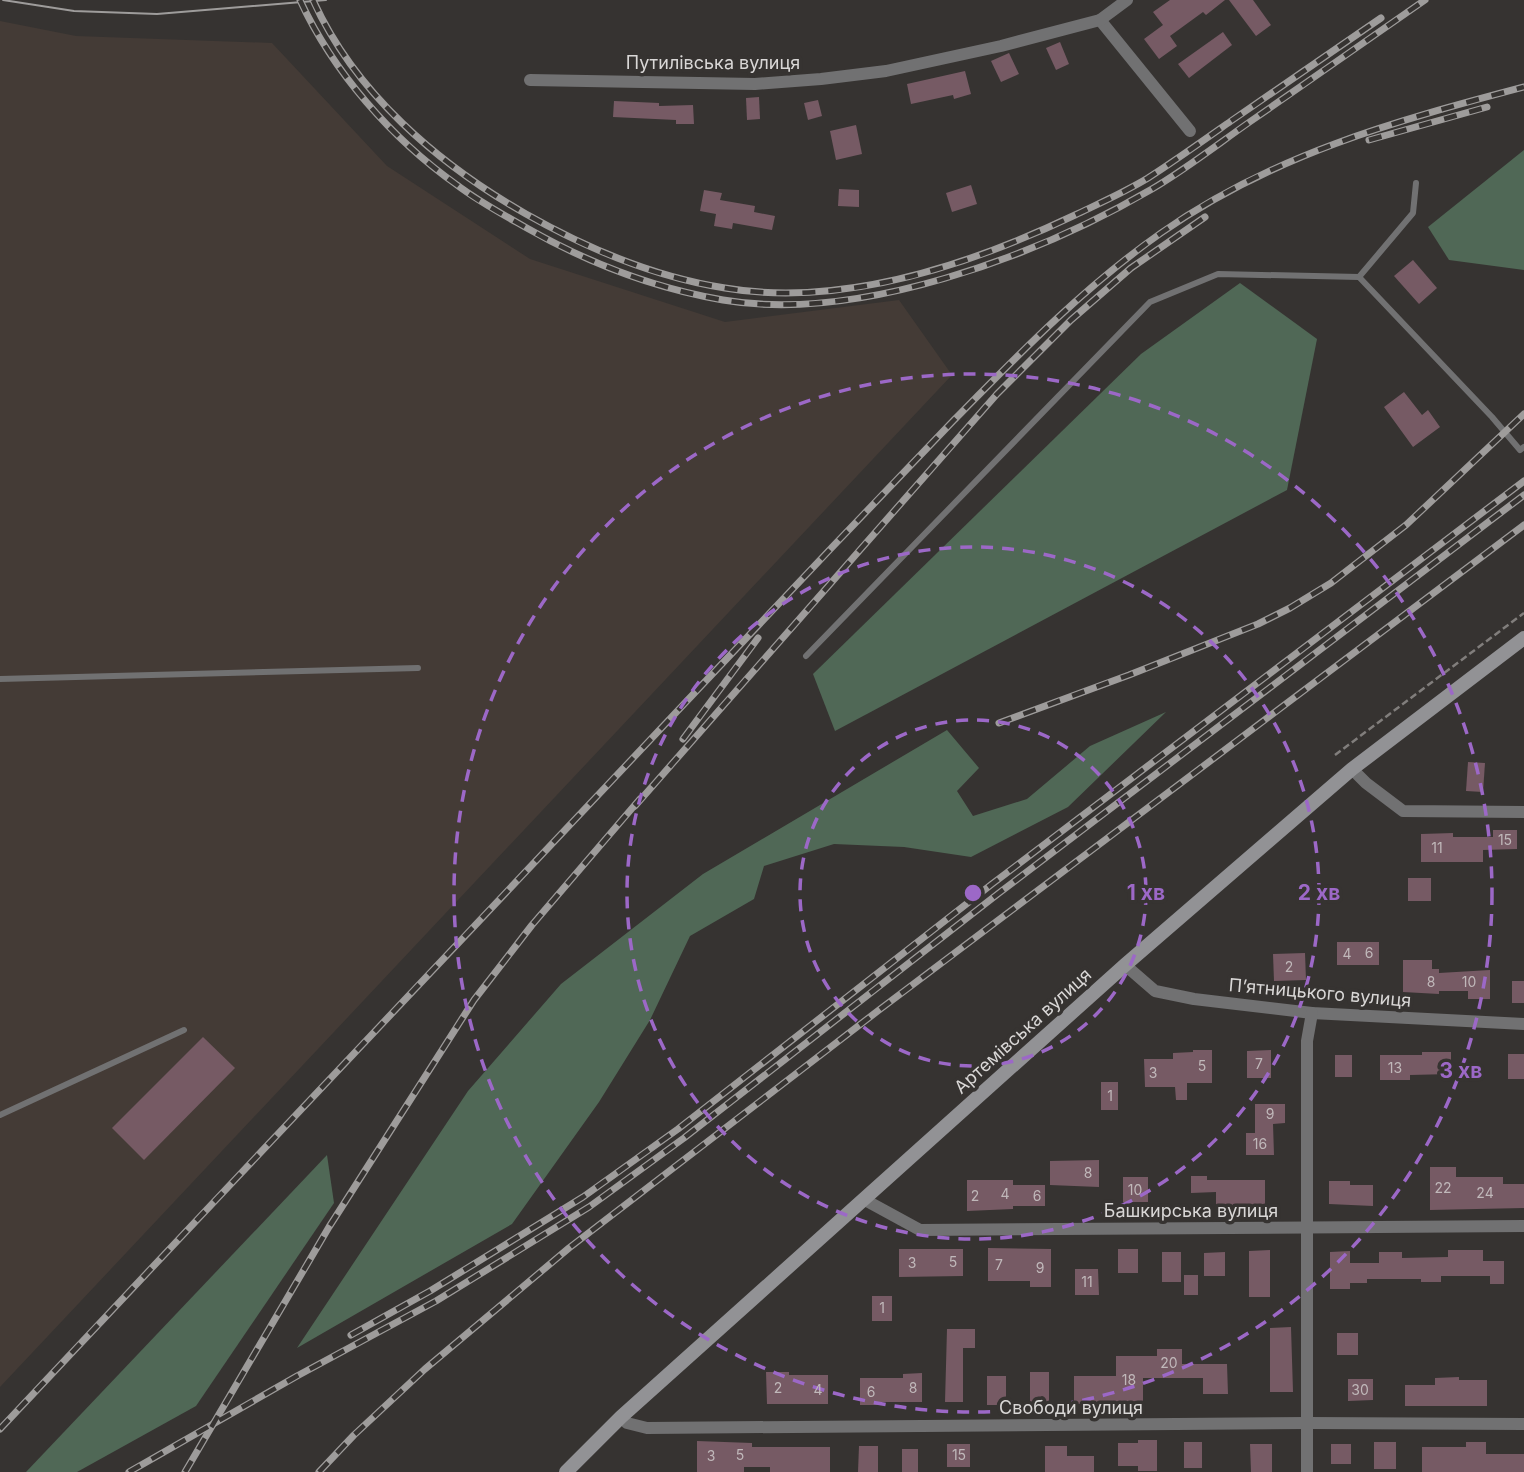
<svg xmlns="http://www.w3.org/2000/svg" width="1524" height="1472" font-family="Inter,sans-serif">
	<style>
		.built { fill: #443b36 }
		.forest { fill: #506856 }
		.building { fill: #765a64 }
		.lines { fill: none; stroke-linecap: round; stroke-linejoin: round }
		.path { stroke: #817e7c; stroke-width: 2.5; stroke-dasharray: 7 3.5; stroke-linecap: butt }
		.lane { stroke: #717172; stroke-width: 6 }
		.street { stroke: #717172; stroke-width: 12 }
		.secondary { stroke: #929295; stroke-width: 14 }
		.tram { stroke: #9e9c9b; stroke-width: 2 }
		.rail-casing { stroke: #9e9c9b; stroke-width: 7 }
		.rail { stroke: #363331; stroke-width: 4.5; stroke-dasharray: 13; stroke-linecap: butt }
		.ring { fill: none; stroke: #9c68c7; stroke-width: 3.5; stroke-dasharray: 12 9 }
		.labels { text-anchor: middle; stroke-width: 7; stroke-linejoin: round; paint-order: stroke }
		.number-label { font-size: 14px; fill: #c0b8ba }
		.street-label { font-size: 18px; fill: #d9d7d6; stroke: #363331 }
		.centre { fill: #9c68c7; stroke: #363331; stroke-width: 3.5 }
		.ring-label { font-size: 21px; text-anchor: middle; font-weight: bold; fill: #9c68c7; stroke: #363331; stroke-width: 7; stroke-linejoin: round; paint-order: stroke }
	</style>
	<rect width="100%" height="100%" fill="#363331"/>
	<path class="built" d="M0,21l76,15 196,7 115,123 143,93 195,63 174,-22 53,75 -952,1012z"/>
	<g class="forest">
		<path d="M1524,150v120l-75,-10 -21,-33z"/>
		<path d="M1240,283l77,56 -30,151 -452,241 -22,-57 328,-320z"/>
		<path d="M1166,712l-98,95 -97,50 -67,-10 -70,-3 -70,22 -10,33 -64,37 -40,84 -51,82 -87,122 -215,124 171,-257 93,-107 142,-110 244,-144 32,38 -22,23 16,25 54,-17 63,-53z"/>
		<path d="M327,1155l7,48 -138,203 -119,66h-51z"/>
	</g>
	<g class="building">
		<path d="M1170,0h55l-19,15 -3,-3 -33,24 7,10 -18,13 -15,-20 19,-14 -10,-13z"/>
		<path d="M1229,0h24l18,25 -15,11z"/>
		<path d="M1223,32l9,13 -43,33 -11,-14z"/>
		<path d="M1060,42l9,22 -13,6 -10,-22z"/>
		<path d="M1009,53l10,21 -18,8 -10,-21z"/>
		<path d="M965,71l6,23 -17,5 -1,-4 -42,9 -4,-20z"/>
		<path d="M759,97l1,22 -13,1 -1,-22z"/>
		<path d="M818,100l4,16 -14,4 -4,-17z"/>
		<path d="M614,101l45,2v3l34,-1 1,19h-18v-4l-63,-3z"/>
		<path d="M856,125l6,29 -26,6 -6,-29z"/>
		<path d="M971,185l6,19 -25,8 -6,-19z"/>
		<path d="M839,189l20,1v17l-21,-1z"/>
		<path d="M704,190l18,3 -2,7 35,6 -1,6 21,4 -3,14 -39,-7 -1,6 -18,-3 2,-12 -16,-3z"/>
		<path d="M1413,260l24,28 -18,16 -25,-28z"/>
		<path d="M1404,392l18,23 6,-5 12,17 -27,20 -29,-40z"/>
		<path d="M1468,762l17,1 -2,29 -17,-1z"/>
		<path d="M1493,830h24v19l-34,1v12h-62v-28l32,-1v4h40z"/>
		<rect x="1408" y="878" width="23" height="23"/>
		<rect x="1337" y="942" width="42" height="23"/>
		<path d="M1305,953l1,27 -32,1 -1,-27z"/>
		<path d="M1403,960h29v9h7v4l51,-3v29h-22v-8h-29v3l-36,-2z"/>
		<rect x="1512" y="981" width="12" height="22"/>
		<path d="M203,1037l32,31 -91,92 -32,-32z"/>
		<path d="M1193,1050h19v33h-25v17h-11l-1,-13h-30l-1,-28h29v-6l20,-1z"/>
		<path d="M1271,1050v28h-24v-27z"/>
		<path d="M1422,1052h29v22l-41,1v5h-30v-25h42z"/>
		<rect x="1508" y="1054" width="16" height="25"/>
		<rect x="1335" y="1055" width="17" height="22"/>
		<rect x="1101" y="1082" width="17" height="28"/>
		<path d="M1255,1104h30v19l-12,1 1,31h-28v-22h9z"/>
		<path d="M1099,1160v27l-49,-2v-24z"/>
		<path d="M1430,1167h26v10h47v7h21v24l-94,2z"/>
		<path d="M1191,1176h16v4h58v26l-49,3v-17l-25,1z"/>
		<rect x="1123" y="1177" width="25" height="25"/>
		<path d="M967,1180h46v5h32v21h-32v3l-46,2z"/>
		<path d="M1329,1181h21v4h23v21l-44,-2z"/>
		<path d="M988,1248l63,1v38h-21v-6h-42z"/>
		<path d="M899,1249h64v27l-64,1z"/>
		<rect x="1118" y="1249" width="20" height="24"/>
		<path d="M1270,1250v47h-21v-46z"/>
		<path d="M1448,1250h35v11h21v23h-14v-8h-49v6h-20v-3h-54v4h-17v6h-20v-37l20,-1v12h29v-11h23v6l46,-1z"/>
		<rect x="1162" y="1252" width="19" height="30"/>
		<path d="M1225,1252v24h-21v-23z"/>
		<path d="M1075,1269h23l1,26h-24z"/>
		<rect x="1184" y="1275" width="14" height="20"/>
		<rect x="872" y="1296" width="20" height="25"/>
		<path d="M1291,1327l2,65h-23v-64z"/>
		<path d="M947,1329h28v19h-12v54h-18z"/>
		<rect x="1337" y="1333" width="21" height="22"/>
		<path d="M1157,1349h25v15h45l1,30h-25v-16h-60v25l-69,1v-28h42v-20h41z"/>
		<path d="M766,1372h23v3h39v29h-61z"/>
		<rect x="1030" y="1372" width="19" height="31"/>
		<path d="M922,1373v29h-40v3h-22v-27h43v-4z"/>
		<rect x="987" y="1376" width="19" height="29"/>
		<path d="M1459,1377v3h28v26h-82v-21h30v-7z"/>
		<path d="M1348,1379h25v21l-25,1z"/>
		<path d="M1138,1440h19v31h-19v-5h-20v-23h20z"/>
		<path d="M697,1441l55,2v4h78v25h-60v-5h-26v5h-47z"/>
		<rect x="1184" y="1442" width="18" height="26"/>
		<rect x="1374" y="1442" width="22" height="27"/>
		<path d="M1466,1442h20v12h38v18h-102v-25h44z"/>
		<rect x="947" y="1444" width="23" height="23"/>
		<path d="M1250,1444h22v28h-21z"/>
		<rect x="1331" y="1444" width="20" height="20"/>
		<path d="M859,1446h19v26h-20z"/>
		<path d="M1045,1446h22v10h27v16h-49z"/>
		<rect x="902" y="1449" width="16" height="23"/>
	</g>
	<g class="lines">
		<path class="path" d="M1335,755l189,-142"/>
		<g class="lane">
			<path d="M1359,277l54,-64 3,-30"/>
			<path d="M806,656l344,-354 68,-28 141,3 133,140 28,33 4,-3"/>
			<path d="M0,679l418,-11"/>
			<path d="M0,1115l184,-85"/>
		</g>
		<g class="street">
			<path d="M1100,20l90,111"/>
			<path d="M530,80l225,4 66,-5 65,-8 115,-25 99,-26 27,-20"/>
			<path d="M1352,769l14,14 37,28 121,1"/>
			<path d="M1125,965l30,26 39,8 118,14 212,11"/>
			<path d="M865,1200l55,30 604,-4"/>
			<path d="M621,1417l6,6 20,5 660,-5 217,1"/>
			<path d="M1307,1472v-431l5,-28"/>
		</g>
		<path class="secondary" d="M566,1472l55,-55 504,-452 227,-196 172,-131"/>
		<path class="tram" d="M3,0l71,11 83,3 169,-14"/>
		<defs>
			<g id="rail">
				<path d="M300,0c33,72 92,139 157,185 21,16 45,29 68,42 61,35 128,61 198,73 135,23 314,-44 429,-111 34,-20 66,-45 99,-68 58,-40 116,-81 174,-121"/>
				<path d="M313,0c42,93 125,164 213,214 62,35 128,63 199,74 118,20 245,-23 350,-73 25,-12 50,-23 73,-37 28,-18 56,-38 83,-57 50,-34 100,-69 150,-103"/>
				<path d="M1369,140l118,-33"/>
				<path d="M999,723l130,-48 129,-51 32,-16 41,-25 75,-58 118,-111"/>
				<path d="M683,739l75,-101"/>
				<path d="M635,806l362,-412 74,-74 60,-52 74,-51"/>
				<path d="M351,1335l79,-44 153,-94 95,-68 314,-245 532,-403"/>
				<path d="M0,1429c239,-254 479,-508 718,-761 78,-83 157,-166 236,-248 65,-66 130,-133 207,-187 111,-78 234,-112 363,-146"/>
				<path d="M129,1472l168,-96 139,-75 153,-94 95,-69 315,-245 525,-398"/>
				<path d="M185,1472l144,-245 145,-227 58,-75 108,-126"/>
				<path d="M319,1472l35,-37 71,-66 144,-121 310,-238 645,-485"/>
			</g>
		</defs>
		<use href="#rail" class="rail-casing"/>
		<use href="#rail" class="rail"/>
	</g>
	<g class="ring">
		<circle cx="973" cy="893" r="173"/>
		<circle cx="973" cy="893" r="346"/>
		<circle cx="973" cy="893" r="519"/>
	</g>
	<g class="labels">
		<g class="number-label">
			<text x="1505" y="845">15</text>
			<text x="1437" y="853">11</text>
			<text x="1369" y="958">6</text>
			<text x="1347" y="959">4</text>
			<text x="1289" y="972">2</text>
			<text x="1431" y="987">8</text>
			<text x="1469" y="987">10</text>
			<text x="1259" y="1069">7</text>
			<text x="1202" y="1071">5</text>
			<text x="1395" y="1073">13</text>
			<text x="1153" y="1078">3</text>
			<text x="1110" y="1101">1</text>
			<text x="1270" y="1119">9</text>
			<text x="1260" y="1149">16</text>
			<text x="1088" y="1178">8</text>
			<text x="1443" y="1193">22</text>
			<text x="1135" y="1195">10</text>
			<text x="1485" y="1198">24</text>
			<text x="1005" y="1199">4</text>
			<text x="975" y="1201">2</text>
			<text x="1037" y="1201">6</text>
			<text x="953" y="1267">5</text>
			<text x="912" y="1268">3</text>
			<text x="999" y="1270">7</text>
			<text x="1040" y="1273">9</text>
			<text x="1087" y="1287">11</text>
			<text x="882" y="1313">1</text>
			<text x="1169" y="1368">20</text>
			<text x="1129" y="1385">18</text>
			<text x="778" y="1393">2</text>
			<text x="913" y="1393">8</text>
			<text x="818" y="1395">4</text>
			<text x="1360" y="1395">30</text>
			<text x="871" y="1397">6</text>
			<text x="740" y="1460">5</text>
			<text x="959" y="1460">15</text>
			<text x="711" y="1461">3</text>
		</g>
		<g class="street-label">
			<text x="713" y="69">Путилівська вулиця</text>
			<text transform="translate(1320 993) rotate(5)" y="6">П’ятницького вулиця</text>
			<text transform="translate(1023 1031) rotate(-42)" y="6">Артемівська вулиця</text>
			<text x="1191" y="1217">Башкирська вулиця</text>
			<text x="1071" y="1414">Свободи вулиця</text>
		</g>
	</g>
	<circle cx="973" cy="893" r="10" class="centre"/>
	<g class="ring-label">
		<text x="1146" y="900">1 хв</text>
		<text x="1319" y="900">2 хв</text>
		<text x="1461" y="1078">3 хв</text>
	</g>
</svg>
